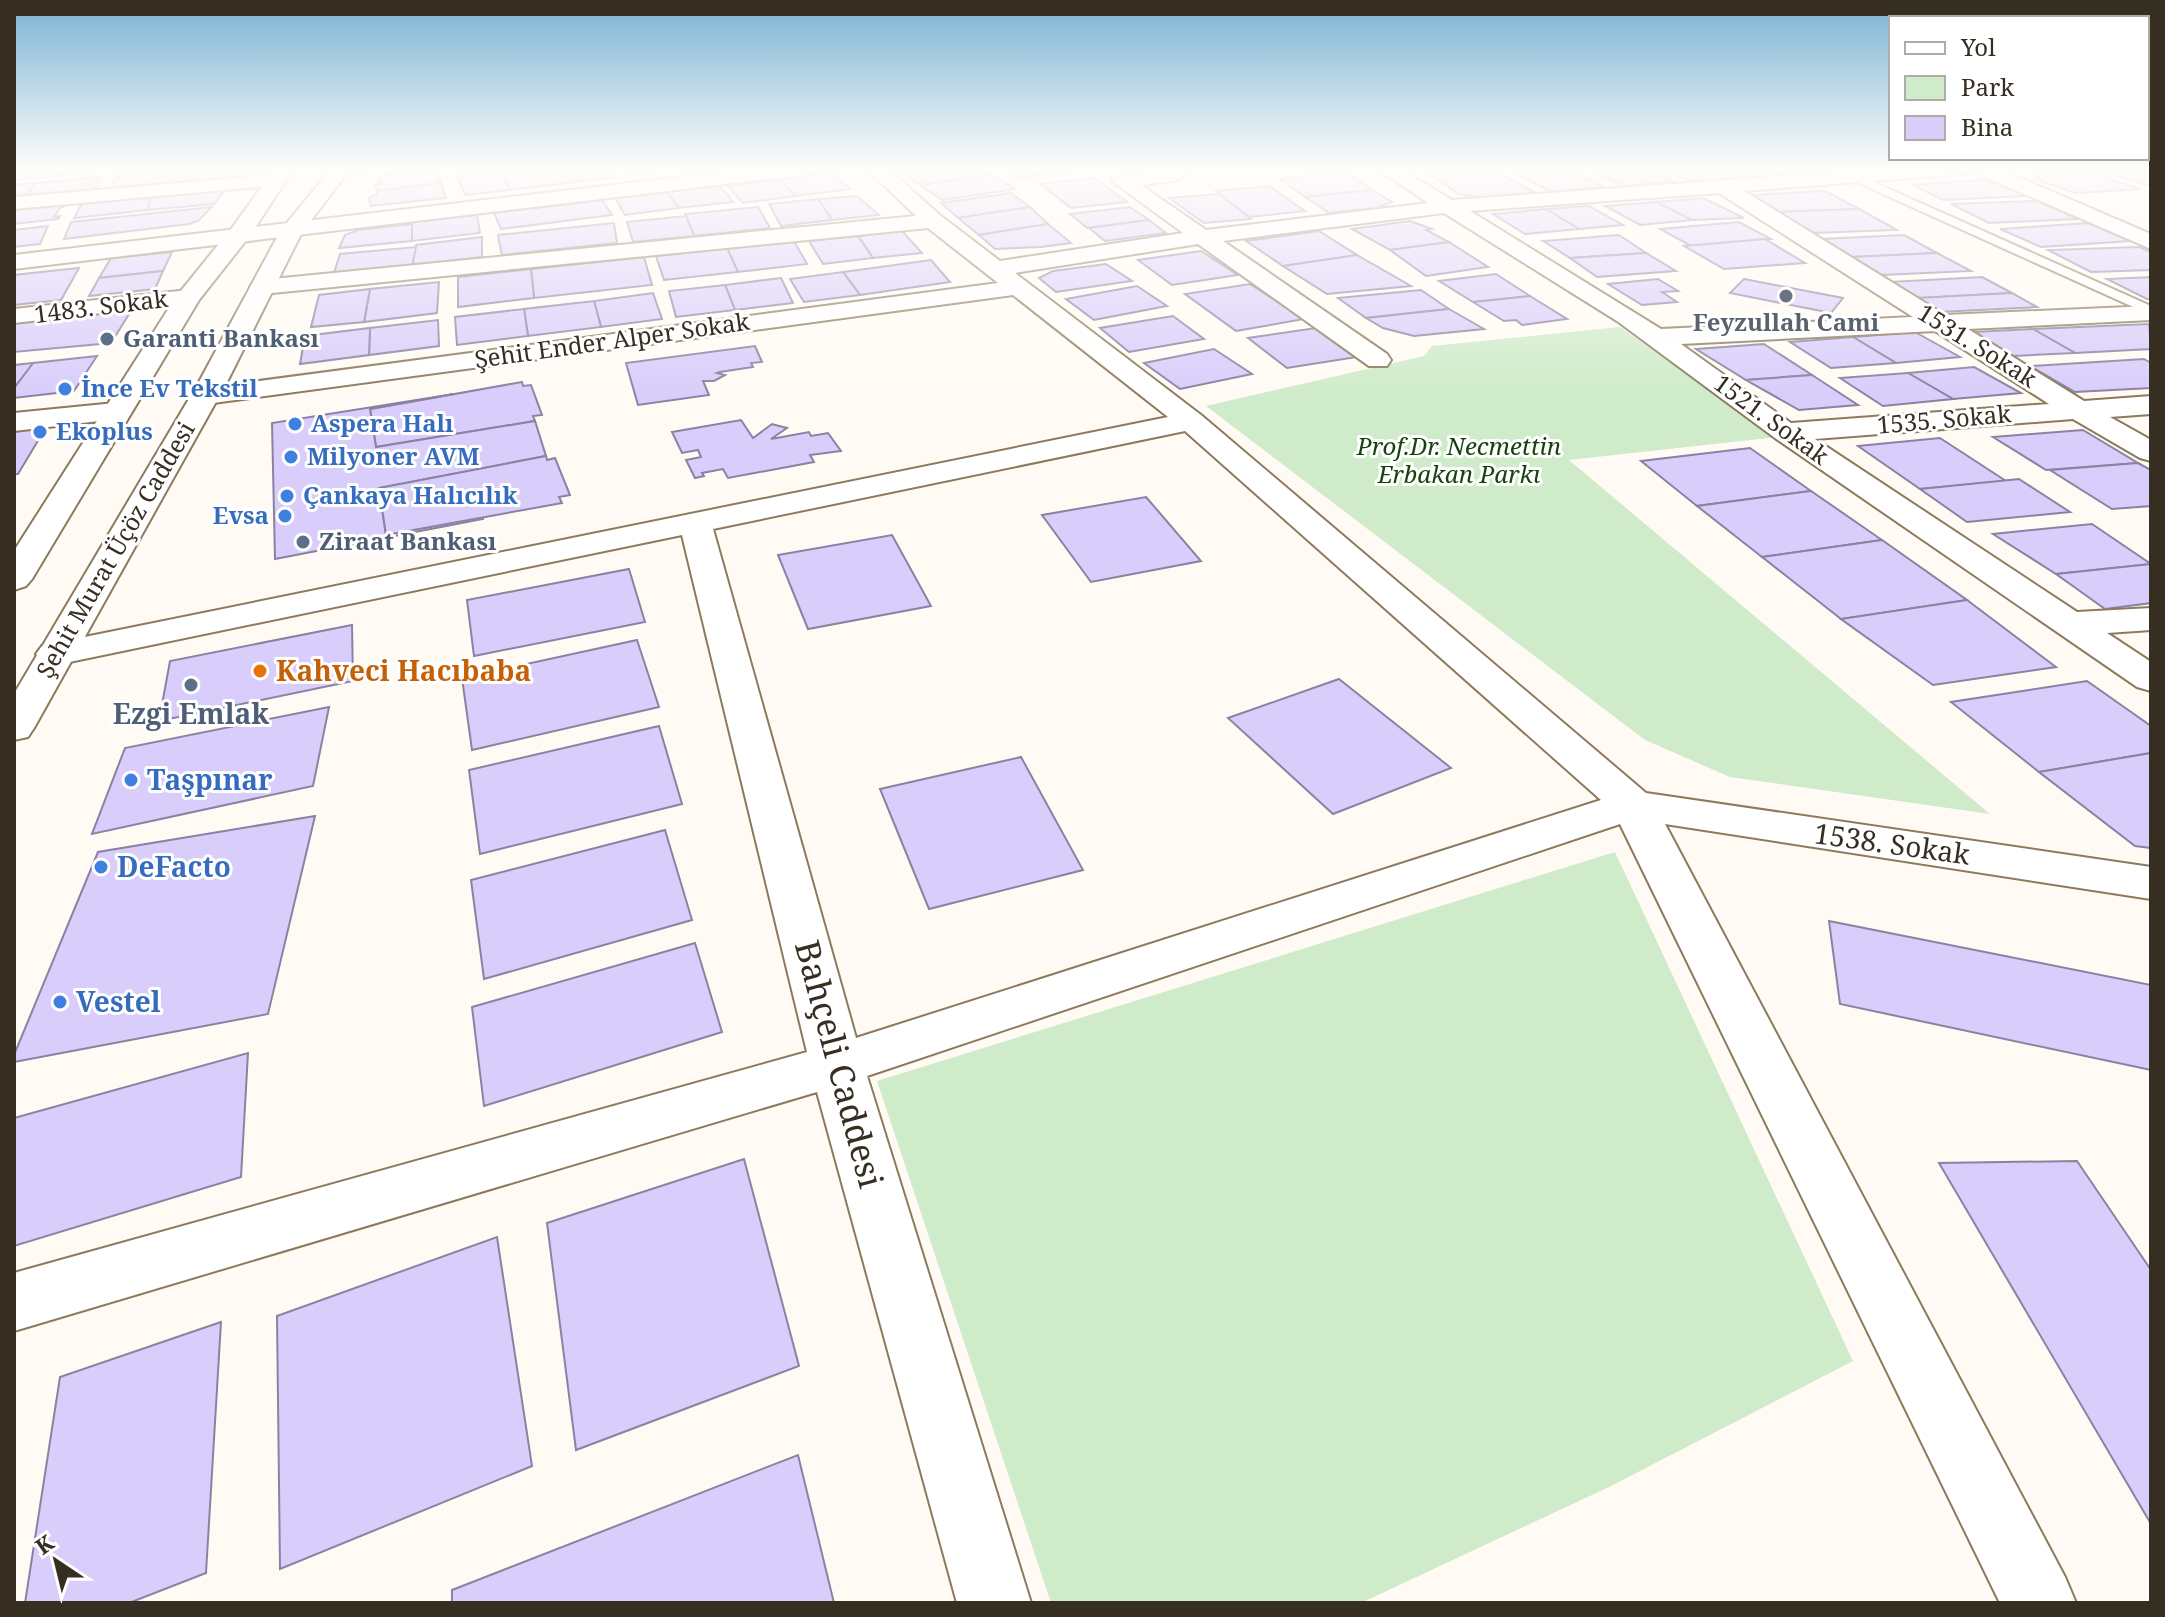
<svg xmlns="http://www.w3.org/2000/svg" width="2165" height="1617" font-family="'Noto Serif',serif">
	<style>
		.green { fill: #cfebc9 }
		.building { fill: #d9cdfb; stroke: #8b82a2; stroke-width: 2 }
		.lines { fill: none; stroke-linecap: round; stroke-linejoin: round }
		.lane-casing { stroke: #8d7a5d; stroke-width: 4 }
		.street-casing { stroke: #8d7a5d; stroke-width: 4 }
		.secondary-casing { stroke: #8d7a5d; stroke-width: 4 }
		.lane { fill: #fff; fill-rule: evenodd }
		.street { fill: #fff; fill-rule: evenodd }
		.secondary { fill: #fff; fill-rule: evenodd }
		.worship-dot { fill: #6b7280; stroke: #fff; stroke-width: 3 }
		.service-dot { fill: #5c6f8a; stroke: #fff; stroke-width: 3 }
		.shop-dot { fill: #3f7fe0; stroke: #fff; stroke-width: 3 }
		.food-dot { fill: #e8710a; stroke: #fff; stroke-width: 3 }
		.labels { text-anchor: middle; stroke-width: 6; stroke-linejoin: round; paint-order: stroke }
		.far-street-label { font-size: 24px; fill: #362e21; stroke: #fff }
		.far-worship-label { font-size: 24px; font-weight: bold; fill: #5b616d; stroke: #fff }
		.far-service-label { font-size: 24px; font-weight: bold; fill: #4e5e75; stroke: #fff; text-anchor: start }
		.far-shop-label { font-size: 24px; font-weight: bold; fill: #366cbe; stroke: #fff; text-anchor: start }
		.far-park-label { font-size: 24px; font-style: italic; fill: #16420c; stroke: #fff }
		.food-label { font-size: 28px; font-weight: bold; fill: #c56008; stroke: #fff; text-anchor: start }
		.service-label { font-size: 28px; font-weight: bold; fill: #4e5e75; stroke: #fff }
		.shop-label { font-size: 28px; font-weight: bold; fill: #366cbe; stroke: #fff; text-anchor: start }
		.street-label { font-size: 28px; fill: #362e21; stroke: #fff }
		.near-street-label { font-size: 34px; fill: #362e21; stroke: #fff }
	</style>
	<rect width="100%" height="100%" fill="#fffbf4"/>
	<g class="green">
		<path d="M1620,327l158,110 -209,23 421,354 -260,-37 -85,-37 -439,-334 218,-50 8,-10z"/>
		<path d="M1615,852l238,509 -244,126 -248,116h-310l-174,-522z"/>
	</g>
	<g class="building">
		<path d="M14,168h39l-6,9 -33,3z"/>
		<path d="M53,168h72l-78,9z"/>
		<path d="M194,168h56l-7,8 -54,5z"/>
		<path d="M194,168l-5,13 -78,7 6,-13z"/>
		<path d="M499,168l11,22 -45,5 -9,-22z"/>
		<path d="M499,168h110l6,9 -105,13z"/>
		<path d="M620,168h66l-60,7z"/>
		<path d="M982,168l10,7 -72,10 -22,-16z"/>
		<path d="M1004,168h66l4,3 -58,7z"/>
		<path d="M1506,168h60l38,19 -53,5z"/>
		<path d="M1585,168h60l29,13 -51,5z"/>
		<path d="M1661,168h64l21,9 -56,5z"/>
		<path d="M1741,168h66l11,5 -54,5z"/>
		<path d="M2135,169l16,2v15l-45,-14z"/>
		<path d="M436,170l5,13 -64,8 -2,-7h5l1,-8z"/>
		<path d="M1495,171l41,22 -58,5 -19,-4 -29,-19z"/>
		<path d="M1346,172l26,18 -67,7 -25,-18z"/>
		<path d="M2088,172l52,17 -64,4 -42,-14 7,-1 -8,-3z"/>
		<path d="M832,173l18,16 -54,7 -17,-16z"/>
		<path d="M992,175l23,14 -73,11 -22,-15z"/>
		<path d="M101,177l-8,14 -67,6 9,-14z"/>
		<path d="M1094,178l33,24 -56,6 -31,-24z"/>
		<path d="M779,180l17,16 -53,7 -15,-17z"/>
		<path d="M1980,180l16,3 30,13 -83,4 -30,-15z"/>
		<path d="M35,183l-9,14 -12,1v-13z"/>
		<path d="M441,183l5,15 -75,8 -2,-8 8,-4v-3z"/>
		<path d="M720,186l13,16 -54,6 -12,-16z"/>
		<path d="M1269,186l36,25 -56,6 -33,-26z"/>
		<path d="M225,190l-11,14 -66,6 2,-13z"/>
		<path d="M1372,190l20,12 -15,6 -48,5 -24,-16z"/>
		<path d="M1825,191l34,18 -82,3 -25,-17z"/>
		<path d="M667,192l12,16 -54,7 -10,-17z"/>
		<path d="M1011,193l19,14 -72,11 -17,-15z"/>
		<path d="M1219,194l32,25 -47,4 -35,-25z"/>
		<path d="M857,196l22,19 -47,5 -14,-21z"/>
		<path d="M150,197l-2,13 -74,8 8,-15z"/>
		<path d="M1703,198l41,20 -52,2 -36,-18z"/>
		<path d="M818,199l14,21 -51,6 -12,-22z"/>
		<path d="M602,200l10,15 -111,14 -7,-16z"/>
		<path d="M2037,201l41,18 -89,4 -38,-19z"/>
		<path d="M1656,202l36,18 -52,5 -35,-19z"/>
		<path d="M67,205l-7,3 -6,9 6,-1 -2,3 -44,5v-14z"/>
		<path d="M1589,206l34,19 -44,4 -33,-20z"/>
		<path d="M212,207l-14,14 -9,3 -125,15 7,-17z"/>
		<path d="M758,207l12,21 -76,8 -9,-22z"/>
		<path d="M1030,207l18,17 -69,11 -21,-17z"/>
		<path d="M1130,207l19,13 -62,8 -17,-14z"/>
		<path d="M1546,209l33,20 -54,5 -32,-20z"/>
		<path d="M1859,209l38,21 -85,3 -35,-21z"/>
		<path d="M477,215l3,18 -68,8v-19z"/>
		<path d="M686,216l8,20 -61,6 -6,-20z"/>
		<path d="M1149,220l17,13 -61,8 -16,-13z"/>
		<path d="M1410,221l22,8 -6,1 23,12 -59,8 -38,-21z"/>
		<path d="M1739,222l32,17 -80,7 -31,-17z"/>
		<path d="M614,223l3,20 -115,12 -3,-14 -1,-6z"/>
		<path d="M2088,223l43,18 -90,6 -41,-18z"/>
		<path d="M412,224v17l-73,7 6,-13 13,-5z"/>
		<path d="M1048,224l23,19 -30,4 -46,2 -16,-14z"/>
		<path d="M48,226l-8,18 -26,3v-17z"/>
		<path d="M902,231l20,22 -49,5 -15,-22z"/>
		<path d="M1319,231l38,24 -74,11 -37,-25z"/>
		<path d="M1619,235l27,18 -76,5 -27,-17z"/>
		<path d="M1904,235l33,18 -86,4 -31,-18z"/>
		<path d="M858,236l15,22 -50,6 -14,-23z"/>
		<path d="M482,237v20l-70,9 4,-21z"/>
		<path d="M1765,239l40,24 -81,6 -40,-23z"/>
		<path d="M794,241l13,23 -69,8 -11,-24z"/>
		<path d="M1449,242l39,25 -62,9 -36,-26z"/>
		<path d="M416,247l-4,19 -78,7 6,-19z"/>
		<path d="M2139,247l12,5v18l-60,2 -43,-22z"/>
		<path d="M727,248l11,24 -74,8 -8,-24z"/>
		<path d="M1201,251l37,24 -66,10 -34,-25z"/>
		<path d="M172,252l-9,19 -64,7 12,-20z"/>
		<path d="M1646,253l30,18 -79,6 -27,-19z"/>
		<path d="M1937,253l34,18 -89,4 -31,-18z"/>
		<path d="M1357,255l54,31 -84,8 -44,-28z"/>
		<path d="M644,257l8,28 -118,13 -3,-29z"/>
		<path d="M931,260l19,22 -90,13 -17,-23z"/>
		<path d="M1106,264l26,17 -76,11 -17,-14 14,-7z"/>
		<path d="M79,268l-18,32 -47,5v-30z"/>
		<path d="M531,269l3,29 -76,9v-30z"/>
		<path d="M163,271l-8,18 -66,7 10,-18z"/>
		<path d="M843,272l17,23 -56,7 -14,-23z"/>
		<path d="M1496,274l34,22 -57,6 -34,-21z"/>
		<path d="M1982,277l30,16 -95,5 -28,-16z"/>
		<path d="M2151,277v22h-4l-40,-20z"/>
		<path d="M781,278l12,25 -58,7 -10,-25z"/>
		<path d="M1658,279l20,12 -16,1 15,10 -35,3 -34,-21z"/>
		<path d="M1744,279l99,19 -12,15 -101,-20z"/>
		<path d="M439,282l-2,31 -73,9 6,-33z"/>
		<path d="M1250,284l54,35 -68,12 -51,-37z"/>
		<path d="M725,285l10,25 -59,7 -7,-26z"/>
		<path d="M1137,286l30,20 -73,14 -28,-21z"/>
		<path d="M370,289l-6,33 -53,5 8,-32z"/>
		<path d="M1421,290l28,19 -83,9 -28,-20z"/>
		<path d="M653,293l9,26 -61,8 -7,-26z"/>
		<path d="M2012,293l25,14 -97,5 -23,-14z"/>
		<path d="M1530,296l37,23 -45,6 -6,-5 -12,1 -31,-19z"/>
		<path d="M594,301l7,26 -73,9 -4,-27z"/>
		<path d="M524,309l4,27 -71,9 -2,-28z"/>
		<path d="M1449,309l35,20 -70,7 -31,-8 -17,-10z"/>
		<path d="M131,311l-20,32 -97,9v-30z"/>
		<path d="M1173,316l31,23 -75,13 -29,-24z"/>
		<path d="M438,320l1,26 -70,9 1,-27z"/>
		<path d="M2149,324l2,25 -76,4 -42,-24z"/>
		<path d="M370,328l-1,27 -69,9 5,-28z"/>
		<path d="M1316,328l41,29 -70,11 -39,-30z"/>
		<path d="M2033,329l42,24 -62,3 -40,-24z"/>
		<path d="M1915,332l45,25 -64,6 -43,-26z"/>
		<path d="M1853,337l43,26 -65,5 -41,-26z"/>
		<path d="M1764,344l48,31 -66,5 -50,-31z"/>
		<path d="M755,346l7,16 -11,1 2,4 -33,5 -3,1 8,2 -11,6h-11l6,14 -71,10 -12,-42z"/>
		<path d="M1214,349l38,25 -72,15 -36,-26z"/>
		<path d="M97,356l-23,35 -60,7v-10l19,-25z"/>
		<path d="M2144,359l7,4v25l-76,4 -45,-26z"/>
		<path d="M33,363l-19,25v-23z"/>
		<path d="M1974,367l47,26 -68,6 -45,-26z"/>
		<path d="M1908,373l45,26 -70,7 -43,-28z"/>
		<path d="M1812,375l46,30 -59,5 -53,-30z"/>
		<path d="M522,382l1,4 8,-1 11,30 -9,1 2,5 -159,26 -6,-38z"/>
		<path d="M454,394l-84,15 6,38 159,-26 11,35 -167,32 7,47 97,-19v3l-208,40 -3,-136z"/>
		<path d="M741,420l12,18 19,-14 15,4 -16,11 38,-7 2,4 17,-3 13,18 -31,4 4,7 -86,16 -5,-9 -21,4 2,3 -9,2 -9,-18 15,-3 -3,-7 -16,3 -10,-21z"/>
		<path d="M48,424l-30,50h-4v-46z"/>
		<path d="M2083,430l55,33 -92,7 -53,-33z"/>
		<path d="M1940,438l66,43 -86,8 -62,-43z"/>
		<path d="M1750,448l61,43 -114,15 -56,-45z"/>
		<path d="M546,456l1,4 8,-2 15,37 -11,2 3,6 -176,32 -7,-47z"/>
		<path d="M2138,463l13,7v36l-39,3 -62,-39z"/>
		<path d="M2019,479l51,33 -103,10 -47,-33z"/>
		<path d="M1811,491l71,49 -120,17 -65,-51z"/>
		<path d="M1146,497l55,64 -110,21 -49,-67z"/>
		<path d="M2092,524l59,40 -95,10 -63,-40z"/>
		<path d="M892,535l39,71 -123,23 -30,-74z"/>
		<path d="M1882,540l85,60 -126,19 -79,-62z"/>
		<path d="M2151,564v39l-46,6 -49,-35z"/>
		<path d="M629,569l16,53 -171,34 -7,-56z"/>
		<path d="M1967,600l89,67 -123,18 -92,-66z"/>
		<path d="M352,625l1,56 -194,40 11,-60z"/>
		<path d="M637,640l22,67 -187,43 -10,-72z"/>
		<path d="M1339,679l112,89 -118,46 -105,-96z"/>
		<path d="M2087,681l64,45v27l-112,19 -88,-70z"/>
		<path d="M329,707l-16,79 -221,48 33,-86z"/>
		<path d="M659,726l23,78 -202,50 -11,-84z"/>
		<path d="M2151,753v95l-16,-2 -96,-74z"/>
		<path d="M1021,757l62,113 -154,39 -49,-120z"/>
		<path d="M315,816l-47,198 -254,48v-7l84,-203z"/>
		<path d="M665,830l27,90 -208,59 -13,-99z"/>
		<path d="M1829,921l322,64v85l-311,-66z"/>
		<path d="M695,943l27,89 -238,74 -12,-99z"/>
		<path d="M248,1053l-7,124 -227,69v-128z"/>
		<path d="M744,1159l55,207 -223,84 -29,-227z"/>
		<path d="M2077,1161l74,109v254l-212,-361z"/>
		<path d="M497,1237l35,229 -252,103 -3,-253z"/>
		<path d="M221,1322l-15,251 -77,30h-104l35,-226z"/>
		<path d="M798,1455l36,148h-382v-13z"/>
	</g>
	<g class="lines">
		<defs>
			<path id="lane" d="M1852,176h8l291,130v9l-299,-135z"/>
			<g id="street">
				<path d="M333,168h34l-2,4 -31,2z"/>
				<path d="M759,168h60l-9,6 -796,95v-14z"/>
				<path d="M866,168h21l54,48 59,45 183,-28 -71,-52 10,-6 36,-4 -2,-3h22l7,7 -10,6 -34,4 65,45 222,-27 -52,-35h23l53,32 441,-32h104l154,66v15l-175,-76 -232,18 201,124 206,-9v14l-183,9 116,72 67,-5v18l-41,3 41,23v21l-11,-3 -67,-39 -258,20 262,173 74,-4v22l-44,3 44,29v29l-14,-4 -362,-249 -158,-117 -173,-108 -221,28 164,113 4,6 -4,6h-18l-171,-122 -183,29 186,142 445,378 505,74v32l-486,-75 400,753 11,26h-76l-380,-779 -753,252 164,527h-74l-140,-511 -803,239v-58l793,-221 -125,-517 -627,130 -13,-3 -6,-8 6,-8 13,-3 1113,-226 -155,-122 -807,109 -10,-2 -4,-6 4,-6 10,-2 792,-105 -70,-55 -666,66 -8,-2 -4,-5 4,-5 8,-2 654,-64zM1719,193l194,124 -252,12 -191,-118zM1935,331l114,73 -258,19 -110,-79zM1185,431l416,369 -745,238 -143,-509z"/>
				<path d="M275,175l7,2 3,4 -3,4 -268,24v-12z"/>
				<path d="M188,290l9,2 3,5 -3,5 -183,21v-14z"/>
				<path d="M115,403l10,3 4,6 -4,6 -111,13v-18z"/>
			</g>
			<g id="secondary">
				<path d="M275,168h19l-43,66 -52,66 -167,279 -6,7 -12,4v-39l162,-254 59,-73z"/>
				<path d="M332,168h19l-49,64 -75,150 -193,346 -6,9 -14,3v-46l185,-312 82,-152z"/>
			</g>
		</defs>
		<use href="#lane" class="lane-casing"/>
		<use href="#street" class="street-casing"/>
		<use href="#secondary" class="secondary-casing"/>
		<use href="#lane" class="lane"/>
		<use href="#street" class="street"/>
		<use href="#secondary" class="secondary"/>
	</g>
	<linearGradient id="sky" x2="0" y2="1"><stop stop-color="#79b3d4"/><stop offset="0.43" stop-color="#fffdfa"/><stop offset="1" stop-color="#fffdfa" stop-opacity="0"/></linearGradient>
	<rect width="2165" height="395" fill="url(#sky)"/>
	<circle class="worship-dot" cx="1786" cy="296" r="8"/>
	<g class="service-dot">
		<circle cx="107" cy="339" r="8"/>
		<circle cx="303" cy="542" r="8"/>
		<circle cx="191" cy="685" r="8"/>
	</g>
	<g class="shop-dot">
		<circle cx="65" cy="389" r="8"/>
		<circle cx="295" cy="424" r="8"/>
		<circle cx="40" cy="432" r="8"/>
		<circle cx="291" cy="457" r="8"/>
		<circle cx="287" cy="496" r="8"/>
		<circle cx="285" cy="516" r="8"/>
		<circle cx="131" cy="780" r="8"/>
		<circle cx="101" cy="867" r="8"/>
		<circle cx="60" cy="1002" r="8"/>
	</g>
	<circle class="food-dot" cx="260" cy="671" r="8"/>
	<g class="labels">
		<g class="far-street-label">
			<text transform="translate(101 307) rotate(-7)" y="8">1483. Sokak</text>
			<text transform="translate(612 341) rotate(-8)" y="8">Şehit Ender Alper Sokak</text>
			<text transform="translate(1977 346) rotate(32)" y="8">1531. Sokak</text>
			<text transform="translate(1771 420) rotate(36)" y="8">1521. Sokak</text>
			<text transform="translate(1944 420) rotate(-5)" y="8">1535. Sokak</text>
			<text transform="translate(116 550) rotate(-60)" y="8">Şehit Murat Üçöz Caddesi</text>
		</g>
		<g class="far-worship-label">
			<text x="1786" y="331">Feyzullah Cami</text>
		</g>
		<g class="far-service-label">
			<text x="123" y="347">Garanti Bankası</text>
			<text x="319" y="550">Ziraat Bankası</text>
		</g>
		<g class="far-shop-label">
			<text x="81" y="397">İnce Ev Tekstil</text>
			<text x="311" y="432">Aspera Halı</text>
			<text x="56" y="440">Ekoplus</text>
			<text x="307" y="465">Milyoner AVM</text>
			<text x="303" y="504">Çankaya Halıcılık</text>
			<text x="269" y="524" text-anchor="end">Evsa</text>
		</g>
		<g class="far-park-label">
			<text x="1459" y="455">Prof.Dr. Necmettin<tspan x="1459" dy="28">Erbakan Parkı</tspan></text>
		</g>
		<g class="food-label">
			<text x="276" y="681">Kahveci Hacıbaba</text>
		</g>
		<g class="service-label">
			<text x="191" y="724">Ezgi Emlak</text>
		</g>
		<g class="shop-label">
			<text x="147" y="790">Taşpınar</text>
			<text x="117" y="877">DeFacto</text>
			<text x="76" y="1012">Vestel</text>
		</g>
		<g class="street-label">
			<text transform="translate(1892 844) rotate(8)" y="10">1538. Sokak</text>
		</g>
		<g class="near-street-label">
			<text transform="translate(839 1064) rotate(75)" y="12">Bahçeli Caddesi</text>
		</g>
	</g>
	<rect width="2165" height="1617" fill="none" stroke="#362e21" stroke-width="32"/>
	<rect x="1889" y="16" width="260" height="144" fill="#ffffff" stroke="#afaba6" stroke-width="2"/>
	<rect x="1905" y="42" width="40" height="12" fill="#ffffff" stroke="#afaba6" stroke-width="2"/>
	<text x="1961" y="56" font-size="24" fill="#362e21">Yol</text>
	<rect x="1905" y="76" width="40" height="24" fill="#cfebc9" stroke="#afaba6" stroke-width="2"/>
	<text x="1961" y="96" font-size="24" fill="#362e21">Park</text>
	<rect x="1905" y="116" width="40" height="24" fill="#d9cdfb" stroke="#afaba6" stroke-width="2"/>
	<text x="1961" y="136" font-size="24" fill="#362e21">Bina</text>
	<g transform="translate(56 1561) rotate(325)" stroke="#ffffff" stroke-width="6" paint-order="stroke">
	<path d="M0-6L14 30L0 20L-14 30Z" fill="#362e21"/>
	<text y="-12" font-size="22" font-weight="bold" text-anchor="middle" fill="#362e21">K</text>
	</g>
</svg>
